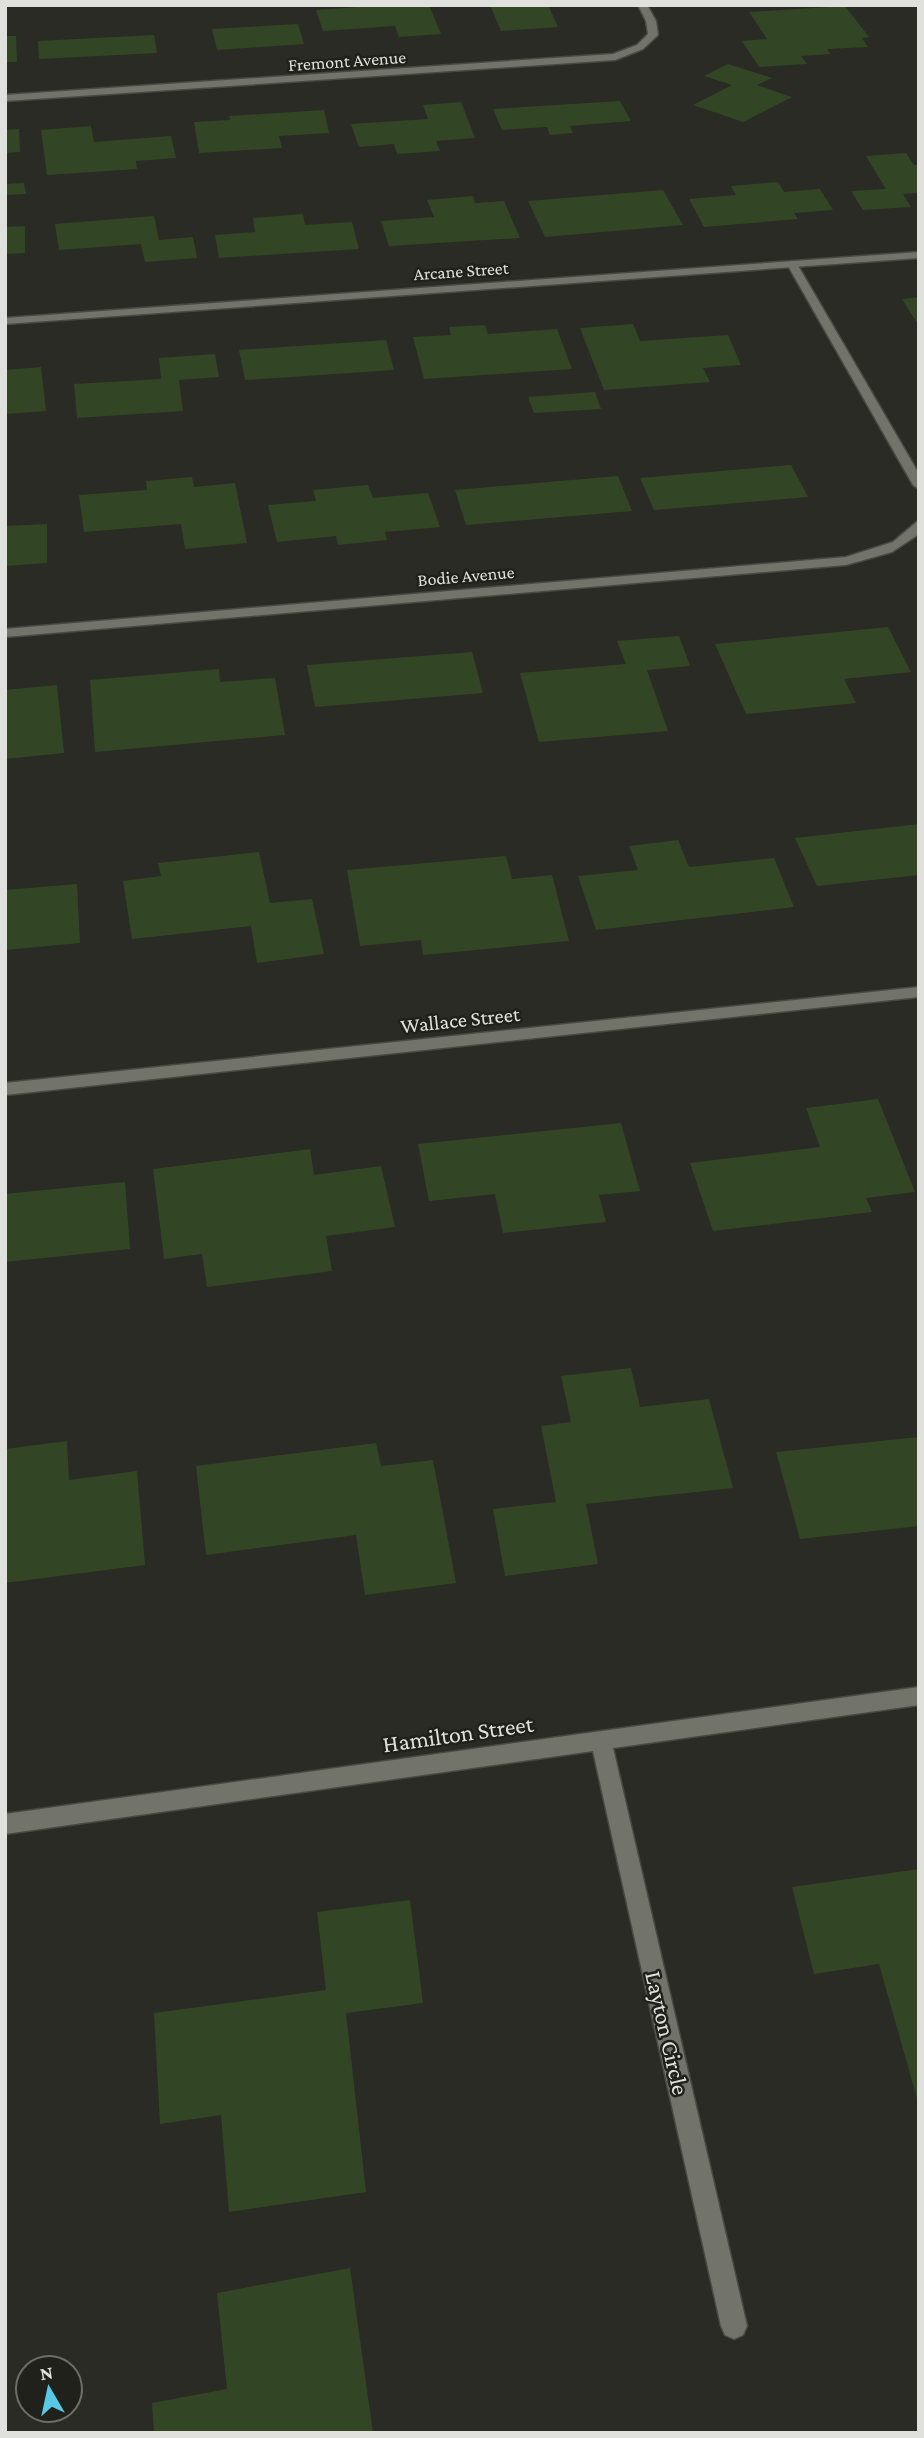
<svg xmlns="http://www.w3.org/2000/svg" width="924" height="2438" font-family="'Crimson Pro',serif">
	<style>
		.building { fill: #324626 }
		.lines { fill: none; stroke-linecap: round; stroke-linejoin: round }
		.minor-casing { stroke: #484943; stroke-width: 3 }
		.tertiary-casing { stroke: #484943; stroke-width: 3 }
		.minor { fill: #72736b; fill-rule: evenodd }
		.tertiary { fill: #72736b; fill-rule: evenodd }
		.labels { text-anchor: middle; stroke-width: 5; stroke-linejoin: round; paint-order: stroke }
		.far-street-label { font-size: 18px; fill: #e0e1dc; stroke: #20211a }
		.street-label { font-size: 21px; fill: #e0e1dc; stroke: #20211a }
		.near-street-label { font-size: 24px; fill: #e0e1dc; stroke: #20211a }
	</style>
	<rect width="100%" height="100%" fill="#2a2b24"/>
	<g class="building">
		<path d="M388,5h41l12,29 -42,3 -4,-11 -72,5 -7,-21z"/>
		<path d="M490,5h58l10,22 -57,4z"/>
		<path d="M845,6l24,31 -7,1 6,9 -41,2 3,5 -29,2 6,8 -48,3 -17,-26 25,-2 -18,-27z"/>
		<path d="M298,24l6,20 -87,6 -5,-21z"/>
		<path d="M154,35l3,18 -118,6 -1,-18z"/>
		<path d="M5,36h11l1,26h-12z"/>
		<path d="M728,64l44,14 -15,7 35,12 -49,25 -50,-17 39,-20 -28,-9z"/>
		<path d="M620,101l11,20 -61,5 3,7 -23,2 -3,-8 -45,3 -9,-21z"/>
		<path d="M461,102l14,36 -39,3 4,10 -43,3 -3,-10 -35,3 -8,-23 77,-5 -5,-14z"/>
		<path d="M324,110l5,23 -50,3 3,12 -83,5 -5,-31 36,-2 -1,-4z"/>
		<path d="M91,126l3,16 77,-6 5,22 -40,3 1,8 -90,6 -6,-45z"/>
		<path d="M19,129l1,23 -15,1v-23z"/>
		<path d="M906,153l8,12 5,-1v29l-16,1 8,13 -48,3 -12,-19 35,-2 -20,-33z"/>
		<path d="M778,182l6,10 36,-3 13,21 -39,3 4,6 -94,8 -15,-28 47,-4 -5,-9z"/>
		<path d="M24,183l2,11 -21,1v-11z"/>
		<path d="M663,190l20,35 -138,12 -17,-36z"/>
		<path d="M473,196l2,7 29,-2 16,37 -131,8 -8,-25 53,-4 -7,-17z"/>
		<path d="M303,214l2,11 47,-3 7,27 -140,9 -4,-23 40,-3 -2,-14z"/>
		<path d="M154,216l5,24 34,-3 4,21 -52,4 -4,-18 -82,6 -4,-26z"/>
		<path d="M25,226v27l-20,1v-27z"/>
		<path d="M919,297v29l-17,-27z"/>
		<path d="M633,324l7,17 88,-6 13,30 -38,3 7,14 -106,8 -24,-62z"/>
		<path d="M485,325l3,9 69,-5 15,40 -148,10 -11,-42 38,-2 -2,-8z"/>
		<path d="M386,340l8,30 -149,10 -6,-30z"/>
		<path d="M215,354l4,23 -40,3 4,31 -106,7 -3,-34 87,-5 -2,-21z"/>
		<path d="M41,367l5,44 -41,3v-44z"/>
		<path d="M595,392l6,17 -67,4 -6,-16z"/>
		<path d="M791,465l17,32 -154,13 -14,-32z"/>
		<path d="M618,476l14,35 -166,14 -11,-35z"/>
		<path d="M192,477l2,10 41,-4 12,60 -62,6 -4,-25 -97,8 -5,-37 68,-5 -1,-9z"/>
		<path d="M368,485l5,13 55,-5 12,34 -55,5 2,8 -49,5 -2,-9 -59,6 -9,-37 48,-4 -3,-11z"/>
		<path d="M47,524v39l-42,3v-40z"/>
		<path d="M888,627l23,45 -67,7 12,24 -110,11 -31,-70z"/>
		<path d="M679,636l11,30 -43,4 21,61 -129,11 -19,-69 106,-9 -9,-23z"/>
		<path d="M472,652l11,41 -168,14 -8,-42z"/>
		<path d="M219,669l1,13 55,-4 10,57 -190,17 -5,-72z"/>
		<path d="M57,685l7,68 -59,6v-69z"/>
		<path d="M919,824v51l-102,11 -22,-48z"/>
		<path d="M678,840l11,27 85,-9 20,49 -198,23 -18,-54 60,-6 -9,-24z"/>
		<path d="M259,852l11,51 42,-4 12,55 -67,9 -6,-37 -119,13 -9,-58 38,-5 -3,-13z"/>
		<path d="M506,856l6,23 40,-4 17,66 -146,14 -2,-15 -61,6 -13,-76z"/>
		<path d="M77,884l3,59 -75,7v-60z"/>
		<path d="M878,1099l37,93 -49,6 6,14 -159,19 -23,-68 130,-16 -14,-39z"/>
		<path d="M621,1123l19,68 -41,4 7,27 -103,11 -8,-39 -66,7 -11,-57z"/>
		<path d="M310,1149l4,26 67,-9 14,61 -69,9 6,35 -125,16 -5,-33 -38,5 -11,-90z"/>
		<path d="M125,1182l5,67 -125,13v-68z"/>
		<path d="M631,1368l9,39 69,-8 24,89 -147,16 12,60 -93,12 -12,-67 63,-7 -15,-76 30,-4 -10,-46z"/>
		<path d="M919,1437v89l-119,13 -24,-87z"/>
		<path d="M67,1441l2,39 68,-9 8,94 -140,18v-134z"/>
		<path d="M376,1443l5,23 52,-6 23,123 -91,12 -9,-60 -150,20 -10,-89z"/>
		<path d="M919,1869v233h-1l-39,-138 -65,10 -22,-87z"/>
		<path d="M410,1900l13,103 -77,10 20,179 -137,20 -8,-97 -61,9 -6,-111 172,-23 -9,-78z"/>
		<path d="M350,2268l23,165h-219l-2,-30 75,-14 -10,-96z"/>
	</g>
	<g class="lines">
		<defs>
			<g id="minor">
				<path d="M638,5h9l9,16 2,14 -15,14 -28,11 -610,41v-6l608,-41 24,-9 11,-11 -2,-13z"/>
				<path d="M792,261l5,3 122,210v15l-6,-4 -126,-221z"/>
				<path d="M919,520v14l-27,18 -46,13 -841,72v-8l841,-72 47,-15z"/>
				<path d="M919,987v10l-914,98v-12z"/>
				<path d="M919,1687v18l-306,43 134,578 -4,9 -9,4 -9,-4 -4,-9 -128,-575 -588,83v-20z"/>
			</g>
			<path id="tertiary" d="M919,252v6l-914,66v-6z"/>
		</defs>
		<use href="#minor" class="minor-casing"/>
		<use href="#tertiary" class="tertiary-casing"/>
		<use href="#minor" class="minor"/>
		<use href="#tertiary" class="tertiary"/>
	</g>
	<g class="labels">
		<g class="far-street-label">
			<text transform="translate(347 61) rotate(-4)" y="6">Fremont Avenue</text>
			<text transform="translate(461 271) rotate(-4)" y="6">Arcane Street</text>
			<text transform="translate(466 576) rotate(-5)" y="6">Bodie Avenue</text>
		</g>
		<g class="street-label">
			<text transform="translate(460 1020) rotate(-6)" y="7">Wallace Street</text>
		</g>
		<g class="near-street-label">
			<text transform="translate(458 1734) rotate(-8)" y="8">Hamilton Street</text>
			<text transform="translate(667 2033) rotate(77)" y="8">Layton Circle</text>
		</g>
	</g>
	<rect width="924" height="2438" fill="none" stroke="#e0e1dc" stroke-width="14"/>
	<g transform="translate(49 2389) rotate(351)"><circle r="33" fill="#20211a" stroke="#6d6e68" stroke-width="2"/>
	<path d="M0-5L12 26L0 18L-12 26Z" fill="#59c8e5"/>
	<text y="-10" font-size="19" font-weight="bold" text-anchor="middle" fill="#e0e1dc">N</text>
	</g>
</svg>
